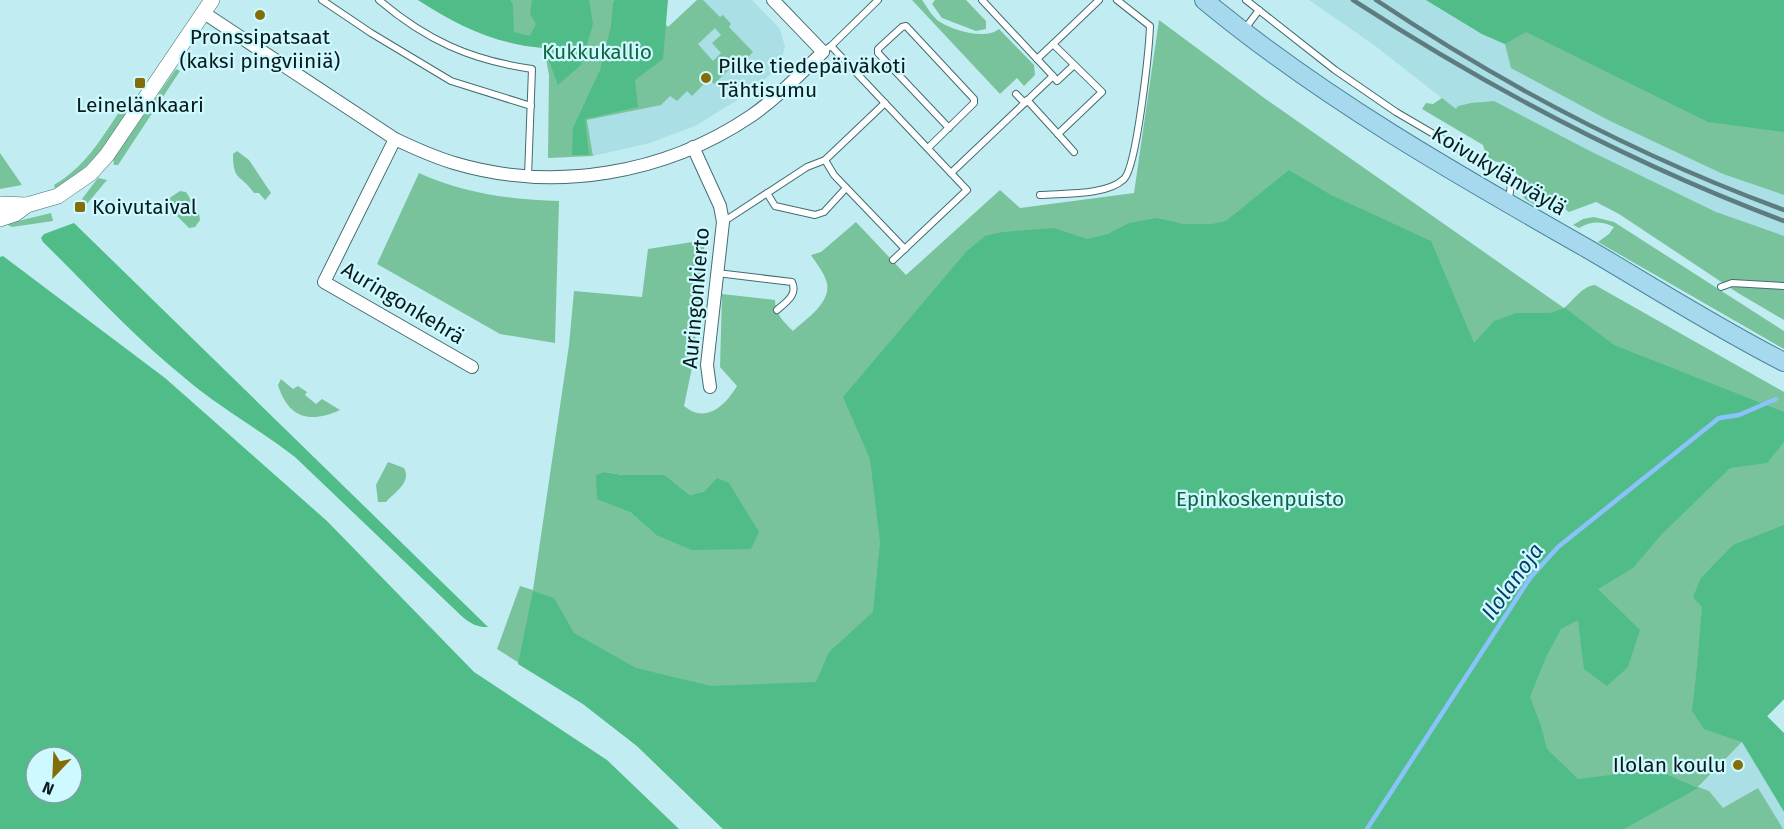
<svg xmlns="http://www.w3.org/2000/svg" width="1784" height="829" font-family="'Fira Sans',sans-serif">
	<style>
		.built { fill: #aadfe5 }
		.green { fill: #78c39c; fill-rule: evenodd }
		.forest { fill: #50bc88; fill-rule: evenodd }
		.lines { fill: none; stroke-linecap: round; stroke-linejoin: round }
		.stream { stroke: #8ac3fc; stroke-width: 4.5 }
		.service-casing { stroke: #446c71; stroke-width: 8 }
		.minor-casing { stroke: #446c71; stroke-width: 14 }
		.tertiary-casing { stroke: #446c71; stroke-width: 16 }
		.primary-casing { stroke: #4a869e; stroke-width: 20 }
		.service { stroke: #fff; stroke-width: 6 }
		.minor { stroke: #fff; stroke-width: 12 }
		.tertiary { stroke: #fff; stroke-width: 15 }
		.primary { stroke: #a7d9ee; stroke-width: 18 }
		.rail { stroke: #5e7c7f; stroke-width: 4.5 }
		.poi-dot { fill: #846c07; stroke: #cefaff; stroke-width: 2 }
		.labels { text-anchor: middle; stroke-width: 4.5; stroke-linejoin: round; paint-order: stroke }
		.poi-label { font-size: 21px; fill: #0a1b1d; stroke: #cefaff }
		.park-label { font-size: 21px; fill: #156544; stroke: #cefaff }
		.street-label { font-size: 21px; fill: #0a1b1d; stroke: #cefaff }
		.water-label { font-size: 22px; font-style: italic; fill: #073e6a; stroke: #cefaff }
	</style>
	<rect width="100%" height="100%" fill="#c1edf2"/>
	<g class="built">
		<path d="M697,0h55l28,29 5,18 -4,15 -9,11 -20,18 -57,35 -45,17 -57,13 -6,-36 54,-12 27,-81z"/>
		<path d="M1309,0h117l56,34 95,41 207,99v76l-308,-125 -102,-80z"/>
		<path d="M1742,742l42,70v17h-160l74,-41z"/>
	</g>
	<g class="green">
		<path d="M418,0h226l24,27 29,-27h6l17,17 3,-2 8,9 -2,3 24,25 -9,9 -3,-3 -27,26 -5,-5 -17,17 -5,-5 -10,10 -7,-5 -9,9 -74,15 6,36 -45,2 1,-83 -5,-27c-48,-3 -86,-23 -126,-48zM715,28l6,7 -9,8 9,10 -8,8 -15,-17z"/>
		<path d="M912,0h10c5,7 11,18 18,22 15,9 45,18 59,7l35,36 1,10 -11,11 -7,-8 -17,16z"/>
		<path d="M935,0h31l20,21v8l-10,2 -34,-13 -10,-14z"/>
		<path d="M1426,0h358v195l-61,-21 -115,-54 -97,-52 -6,-24 -23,-10z"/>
		<path d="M1159,20l108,80 297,208c10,-8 18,-22 31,-23l189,107v307l-86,88 11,4 14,17 35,-20 25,41h-1060l-86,-83 -54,-42 -86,-55 23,-63 13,4 36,-245 5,-54 68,6 6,-48 57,-9 -12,123 -9,43c22,18 41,0 53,-20l-17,-19 2,-73 53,6c0,14 9,22 18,31 13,-12 41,-30 33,-51 -3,-9 -10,-17 -15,-25l10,-3 35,-30 50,53 94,-85 20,18 114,-15zM605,472l18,3h42l25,20 15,-4 -49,44 -26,-23z"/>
		<path d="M176,69l4,2 -62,94h-4l-1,-6z"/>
		<path d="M1442,98l14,11 2,-3 13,-3 23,-2 96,50 126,61 68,24v84l-46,-27 -119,-79 -23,-12 -27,10 -20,-16 -7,12c-6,-3 -17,-7 -20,-13 -5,-8 0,-18 -9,-26 -14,-14 -23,2 -30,-24l-61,-36 4,-6 7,1z"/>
		<path d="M121,109l5,4c-19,30 -38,59 -71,76l-1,-4c31,-18 48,-47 67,-76z"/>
		<path d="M237,151l12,9 22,33 -6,7 -6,-7h-5c-14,-20 -21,-11 -21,-39z"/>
		<path d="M0,153l22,32 -22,4z"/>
		<path d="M419,173c43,20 93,27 140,28l-4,142 -55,-9 -123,-70z"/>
		<path d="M98,178l9,2 -21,25 -4,-6z"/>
		<path d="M180,191l6,1 13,21 1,7 -5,7 -6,1 -21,-21 -1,-5 1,-3z"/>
		<path d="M51,213l2,8 -41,6 -6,-3z"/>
		<path d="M1594,217l20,5 170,109v18l-186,-107 11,-8 5,-7c-13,-6 -22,-6 -35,1l-6,-3 10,-6z"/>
		<path d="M281,379l12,10 5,-3 9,6 -2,3 11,9 6,-5 18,11c-30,14 -52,8 -62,-25z"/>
		<path d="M388,462l16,6c8,14 -9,24 -18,34h-8l-2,-17z"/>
	</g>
	<g class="forest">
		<path d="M418,0h92l3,5 1,27 16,4 6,-12 -6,-10 2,-14h57l4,24 -12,41 -23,20 -14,-37c-48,-4 -86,-22 -126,-48z"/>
		<path d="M615,0h53l-5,59 -28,21 3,27 -53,12 4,36h-17l1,-27 27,-58 11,-44 2,-23z"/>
		<path d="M1426,0h358v132l-76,-10 -182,-90 -21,12 -23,-10z"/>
		<path d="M1289,170l42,25 100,46 43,102 20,-22 22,-8h34l15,-5 49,37 170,67v30l-17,21 -37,5 -69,67 -28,33 -35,21 42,41 -12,37 -21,19 -23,-17 -6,-49 -17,9 -15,28 -16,40 10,26 7,26 31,30 48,-6h37l35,15 -74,41h-901l-86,-83 -54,-42 -65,-40 15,-73 21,7 20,35 62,35 75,18 105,-4 13,-30 44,-40 7,-70 -10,-83 -27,-62 123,-145 19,-16 18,-4 51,-4 33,11 21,-5 21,-11 28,-5 26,6h29l14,-3z"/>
		<path d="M74,223l414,404c-17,1 -27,-12 -38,-22l-155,-148c-36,-28 -75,-49 -109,-78 -51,-41 -96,-91 -143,-137l-2,-4 3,-4z"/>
		<path d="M3,256l162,122 162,143 147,151 133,88 72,69h-679v-572zM36,757h36v36h-36z"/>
		<path d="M605,472l18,3h42l25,20 15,-4 12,-13 12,5 30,49 -8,17 -59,1 -36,-15 -26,-23 -33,-13 -1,-24z"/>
		<path d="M1784,525v174l-17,17 17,17v79l-42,-70 -38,-13 -12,-18 5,-44 5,-60 -9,-10 8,-19 32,-33z"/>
	</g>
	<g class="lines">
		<path class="stream" d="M1367,829l163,-251 28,-31 161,-129 20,-3 37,-16"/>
		<defs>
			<g id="service">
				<path d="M322,0l49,33 80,48 80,25"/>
				<path d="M379,0c47,40 91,60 153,69l-4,107"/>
				<path d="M1246,0l89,70 61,42 111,65c5,8 4,13 1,22"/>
				<path d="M1244,30l15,-20"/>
				<path d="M1053,44l46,-44"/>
				<path d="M831,46l47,-46"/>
				<path d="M823,51l8,-5 136,144 -74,70"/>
				<path d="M1053,76l4,5 16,-15"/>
				<path d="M1016,94l9,9"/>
				<path d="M1027,100l31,34 44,-42 -49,-48 -16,15"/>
				<path d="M1058,134l16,18"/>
				<path d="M928,148l46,-45v-4l-68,-73 -4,1 -24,22v4l71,75"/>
				<path d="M825,160l9,15 71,74"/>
				<path d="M951,173l102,-97 -71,-76"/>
				<path d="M767,193l8,13 40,9 9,-3 22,-24"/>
				<path d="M1040,195c23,-2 66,1 84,-16 13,-13 25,-129 26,-153l-33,-26"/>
				<path d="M723,222l84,-55 18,-7 60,-57"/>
				<path d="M717,273l75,9c6,13 -6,20 -15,28"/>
				<path d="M1721,287l11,-4 52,3"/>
			</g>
			<g id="minor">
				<path d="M204,13l191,126c19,9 39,18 59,24 101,30 211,11 297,-47 26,-18 49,-42 72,-64l-50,-52"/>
				<path d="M395,139l-71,143 148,85"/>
				<path d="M693,147l27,59 3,16 -16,143 3,22"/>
			</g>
			<g id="tertiary">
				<path d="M0,204l27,1"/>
				<path d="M0,219l15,-5 12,-9 31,-9 33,-23 16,-18 105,-155"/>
			</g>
			<path id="primary" d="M1204,0c118,98 252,174 384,249 65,38 129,79 196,113"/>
		</defs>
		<use href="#service" class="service-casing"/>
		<use href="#minor" class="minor-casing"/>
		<use href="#tertiary" class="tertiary-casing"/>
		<use href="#primary" class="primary-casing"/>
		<use href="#service" class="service"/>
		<use href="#minor" class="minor"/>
		<use href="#tertiary" class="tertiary"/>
		<use href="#primary" class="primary"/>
		<g class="rail">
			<path d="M1353,0c136,88 279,164 431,221"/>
			<path d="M1376,0c127,85 264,157 408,210"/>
		</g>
	</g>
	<g class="poi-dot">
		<circle cx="260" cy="15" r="6"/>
		<circle cx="706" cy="78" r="6"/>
		<rect x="134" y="77" width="12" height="12" rx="3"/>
		<rect x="74" y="201" width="12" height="12" rx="3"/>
		<circle cx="1738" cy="765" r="6"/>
	</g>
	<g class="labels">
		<g class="poi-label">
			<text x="260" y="44">Pronssipatsaat<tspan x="260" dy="24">(kaksi pingviiniä)</tspan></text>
			<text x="718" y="73" text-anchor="start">Pilke tiedepäiväkoti<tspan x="718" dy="24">Tähtisumu</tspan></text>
			<text x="140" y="112">Leinelänkaari</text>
			<text x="92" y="214" text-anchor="start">Koivutaival</text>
			<text x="1726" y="772" text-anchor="end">Ilolan koulu</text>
		</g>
		<g class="park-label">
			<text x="597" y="59">Kukkukallio</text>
			<text x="1260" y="506">Epinkoskenpuisto</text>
		</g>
		<g class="street-label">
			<text transform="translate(1499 171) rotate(31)" y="7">Koivukylänväylä</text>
			<text transform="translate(696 298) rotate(-85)" y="7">Auringonkierto</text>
			<text transform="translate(403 303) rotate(31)" y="7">Auringonkehrä</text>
		</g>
		<g class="water-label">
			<text transform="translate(1512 581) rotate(-54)" y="8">Ilolanoja</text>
		</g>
	</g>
	<g transform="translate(54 775) rotate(203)"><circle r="28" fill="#cefaff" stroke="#80a1a5" stroke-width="1.5"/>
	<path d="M0-4.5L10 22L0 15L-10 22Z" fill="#846c07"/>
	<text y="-9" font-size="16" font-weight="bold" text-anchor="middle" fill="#0a1b1d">N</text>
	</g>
</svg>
